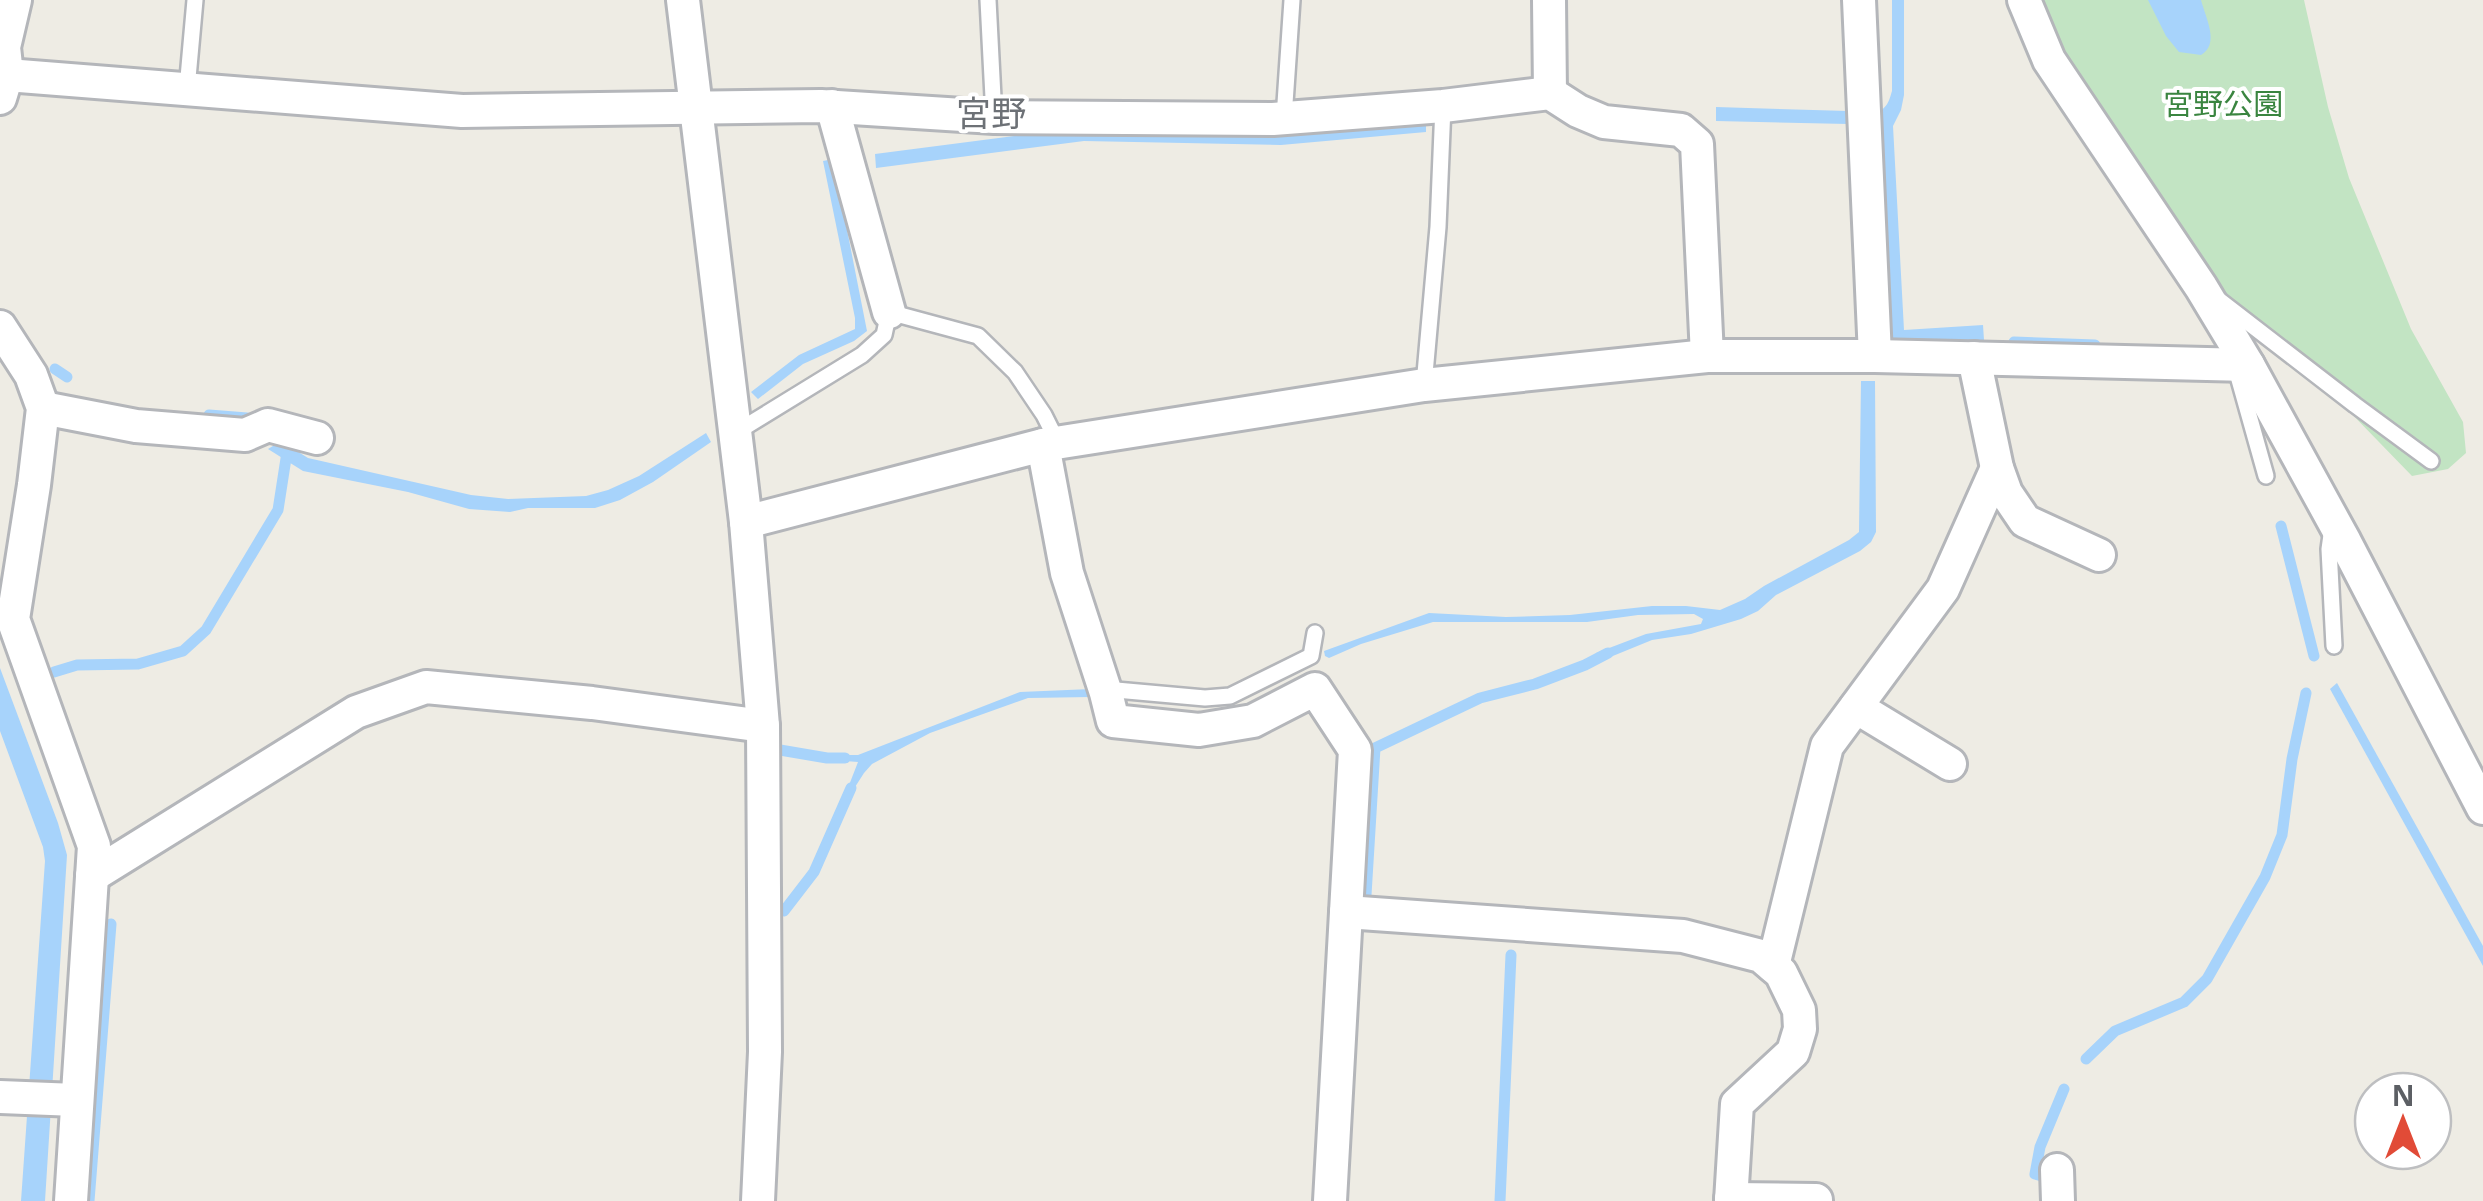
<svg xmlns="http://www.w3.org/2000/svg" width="2483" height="1201" font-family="'Open Sans','Noto Sans JP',sans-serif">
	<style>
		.green { fill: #c2e4c3 }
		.water { fill: #a7d3fb }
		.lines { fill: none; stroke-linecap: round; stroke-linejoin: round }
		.stream { stroke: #a7d3fb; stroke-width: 11 }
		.lane-casing { stroke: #b4b6ba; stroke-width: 20 }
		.street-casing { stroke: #b4b6ba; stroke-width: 38 }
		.lane { stroke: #fff; stroke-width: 15 }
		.street { stroke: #fff; stroke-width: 32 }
		.labels { text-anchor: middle; stroke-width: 8; stroke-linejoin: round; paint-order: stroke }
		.park-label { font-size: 30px; fill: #3a8540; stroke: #fff }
		.quarter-label { font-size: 35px; fill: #6d7176; stroke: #fff }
	</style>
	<rect width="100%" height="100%" fill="#eeece4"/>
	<path class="green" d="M2044,0h260l24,107 21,71 62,151 52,93 3,31 -18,16 -36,7 -132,-136 -37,-19 -181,-271z"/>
	<g class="water">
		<path d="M1892,0h12v95l-3,15 -8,16 11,204 79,-5 1,15 -92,5 -17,-233c12,-2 14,-11 17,-21z"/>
		<path d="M2148,0h53c5,19 19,44 0,55l-22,-3 -13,-16z"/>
		<path d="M1716,107l132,4v13l-132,-3z"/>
		<path d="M1426,120v12l-145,13 -197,-4 -208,27 -1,-14 171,-22z"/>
		<path d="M833,159l34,172 -13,10 -51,23 -45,35 -7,-7 48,-37 56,-26v-11l-32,-157z"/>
		<path d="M1861,381h14l1,151 -5,10 -11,9 -84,44 -18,16 -17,8 -50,15 -39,6 -49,20h-8l1,-7 50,-19 55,-10 2,-5 -9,-5 -56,1 -51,7h-154l-72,22 -32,14 -4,-2 -1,-5 105,-38 77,4 64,-2 82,-9h34l34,4 25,-11 19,-13 85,-46 10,-8z"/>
		<path d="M706,433l5,9 -58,40 -33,18 -25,8h-67l-18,4 -41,-3 -61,-17 -105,-21 -35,-22 13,-8 27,17 163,37 37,4 78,-3 22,-6 31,-14z"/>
		<path d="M0,668l58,155 9,32 -22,346h-24l24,-340 -2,-14 -43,-116z"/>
		<path d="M2337,683l146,263v20l-153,-277z"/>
		<path d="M1091,689v8l-63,1 -98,35 -58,31 -8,9 -16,25h-4l14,-36 -26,-2 5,-5h21l162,-63z"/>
	</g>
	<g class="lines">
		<g class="stream">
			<path d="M2014,342l81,3"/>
			<path d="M55,369l12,8"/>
			<path d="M209,415l38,3"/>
			<path d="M2281,526l33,130"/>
			<path d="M54,672l23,-7 61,-1 45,-13 23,-21 72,-120 9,-58"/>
			<path d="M780,750l47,8h18"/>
			<path d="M1366,895l9,-147 105,-50 55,-14 50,-19 23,-12"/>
			<path d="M784,911l30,-39 37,-84"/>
			<path d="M2086,1059l29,-28 69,-29 23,-23 58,-102 17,-42 10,-76 14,-66"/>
			<path d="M2045,1187v-10l-10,-3 5,-27 24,-58"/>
			<path d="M89,1201l22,-277"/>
			<path d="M1500,1201l11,-246"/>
		</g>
		<defs>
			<g id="lane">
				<path d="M988,0l6,117"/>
				<path d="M187,89l8,-89"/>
				<path d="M1284,118l8,-118"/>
				<path d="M2219,300l136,105 76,56"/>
				<path d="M2236,369l30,107"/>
				<path d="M1424,385l14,-158 5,-121"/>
				<path d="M735,433l127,-78 22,-20 5,-23 89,24 37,36 29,43 14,28"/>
				<path d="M2332,528l-3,21 5,97"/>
				<path d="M1105,689l100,9 25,-2 81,-40 4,-23"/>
			</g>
			<g id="street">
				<path d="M683,0l63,522 17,204 2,326 -7,149"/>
				<path d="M1549,0l1,93"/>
				<path d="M1859,0l16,356"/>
				<path d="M2024,0l25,60 152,227 47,78 97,177 138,266"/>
				<path d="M7,75l455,36 359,-5 173,11 279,2 170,-13 107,-13 28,18 26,11 77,8 16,14 10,212"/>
				<path d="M0,98l7,-23 -3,-28 11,-47"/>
				<path d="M832,106l57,206"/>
				<path d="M0,327l31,48 12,33 -9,77 -21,134 81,227 -23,355"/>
				<path d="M1974,358l23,110 9,25 19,28 74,34"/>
				<path d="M43,408l93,18 109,9 23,-10 49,13"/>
				<path d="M1043,445l24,128 39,120 7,28 86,9 54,-9 62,-32 40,61 -25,451"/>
				<path d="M746,522l297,-77 381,-60 283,-29h168l373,9"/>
				<path d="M1856,707l94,57"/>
				<path d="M92,876l264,-164 70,-25 166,16 171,23"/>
				<path d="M1346,912l337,24 78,20 20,17 18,37 1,19 -7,23 -56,52 -6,97"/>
				<path d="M1773,966l54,-220 116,-157 54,-121"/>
				<path d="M0,1097l76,3"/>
				<path d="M2057,1170l1,31"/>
				<path d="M1731,1199l85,1"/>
			</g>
		</defs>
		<use href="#lane" class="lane-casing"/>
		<use href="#street" class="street-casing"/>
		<use href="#lane" class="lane"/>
		<use href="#street" class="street"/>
	</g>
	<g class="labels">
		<g class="park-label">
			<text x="2223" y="115">宮野公園</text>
		</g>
		<g class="quarter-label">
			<text x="991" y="126">宮野</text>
		</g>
	</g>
	<g transform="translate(2403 1121)"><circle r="48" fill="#ffffff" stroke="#bebfc1" stroke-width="2.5"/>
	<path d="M0-8L18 38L0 25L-18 38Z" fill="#e14b37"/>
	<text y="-15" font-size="28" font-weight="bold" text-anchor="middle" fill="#5c5f64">N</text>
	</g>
</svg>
